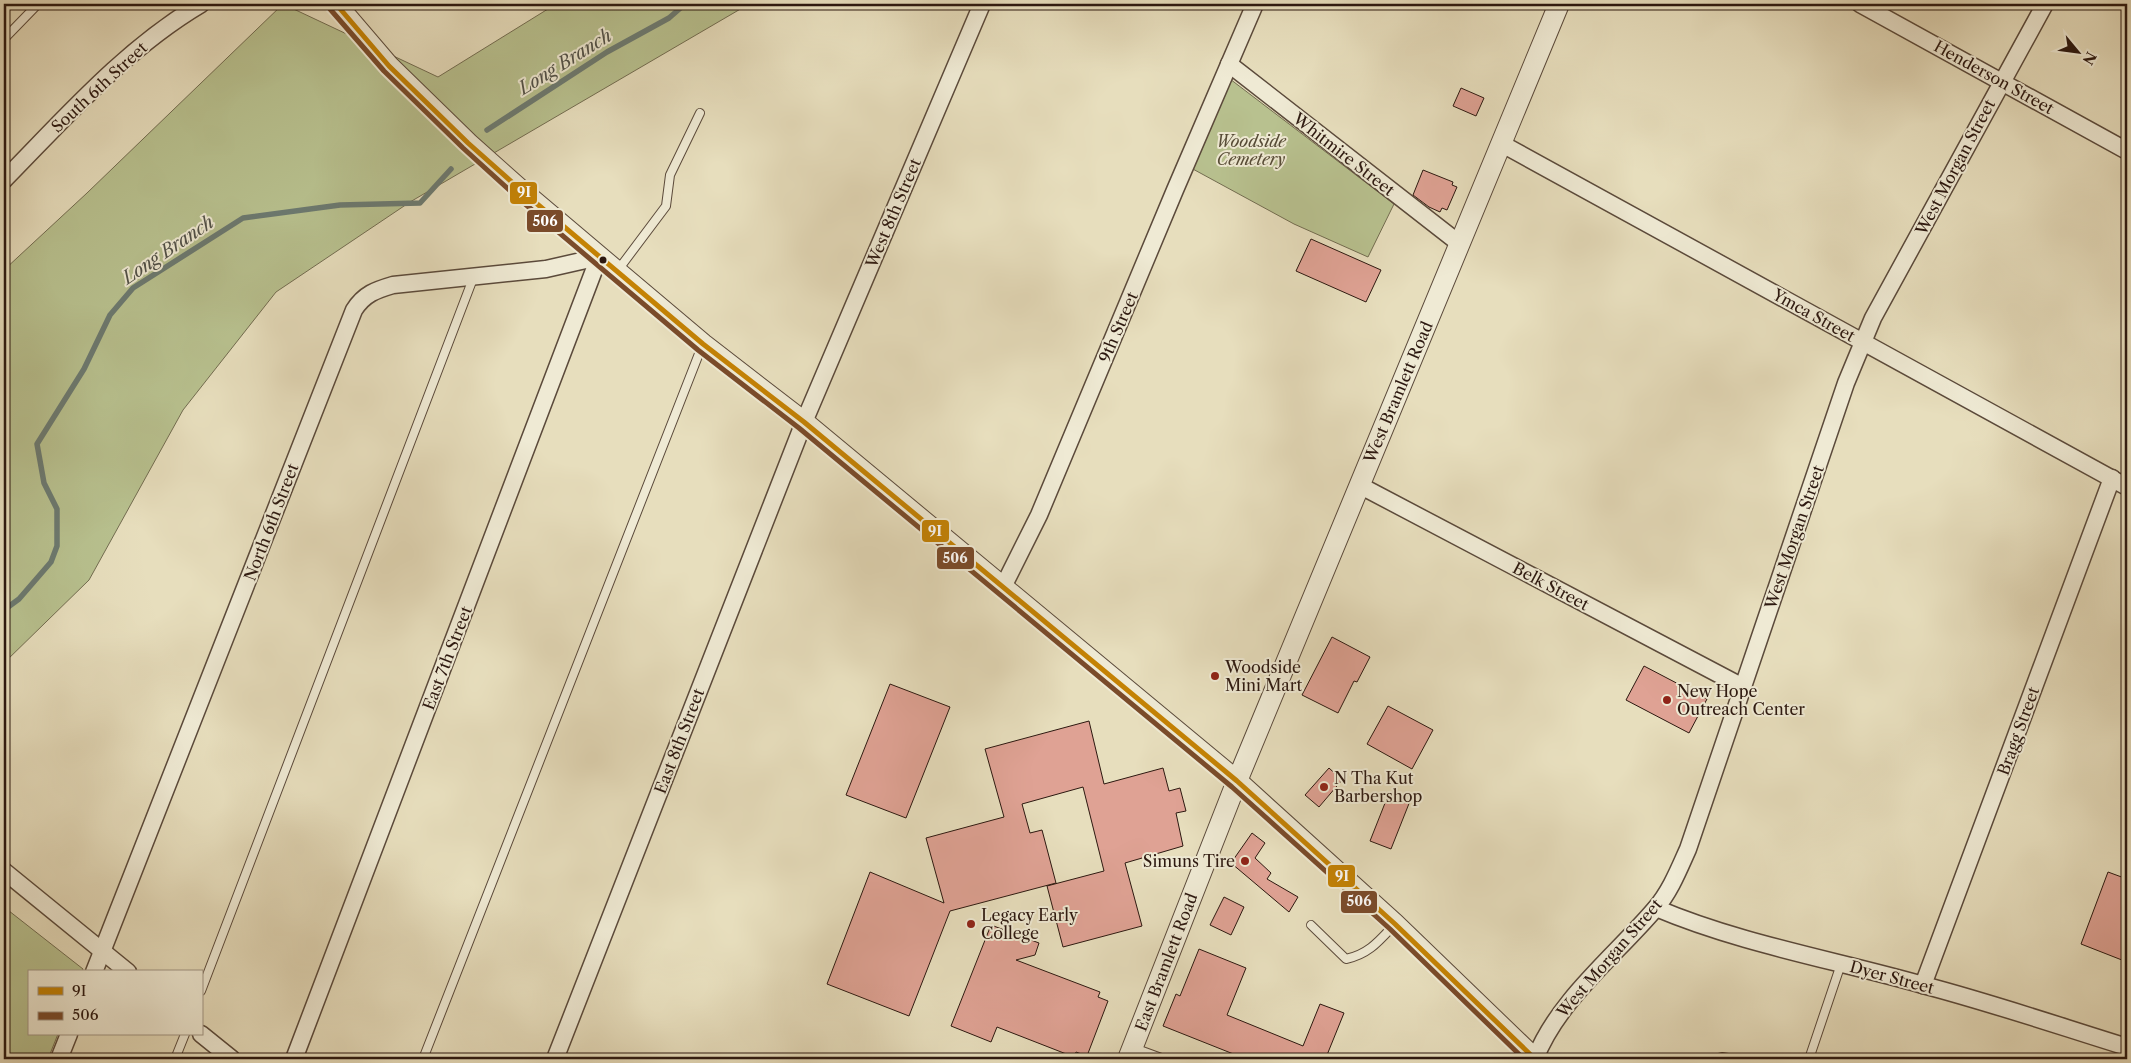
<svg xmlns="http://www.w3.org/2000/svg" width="2131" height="1063" font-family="'Libre Caslon Text',serif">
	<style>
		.green { fill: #b8c18f; stroke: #726c50 }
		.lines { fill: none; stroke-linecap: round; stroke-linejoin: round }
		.stream { stroke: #6c7a71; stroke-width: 5.5 }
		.building { fill: #dfa294; stroke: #2c1810 }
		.service-casing { stroke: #5b4a3b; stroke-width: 10 }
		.minor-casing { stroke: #5b4a3b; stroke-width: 19 }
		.tertiary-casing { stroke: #5b4a3b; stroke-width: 22 }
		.service { stroke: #efead4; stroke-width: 8 }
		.minor { stroke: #efead4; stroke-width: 16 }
		.tertiary { stroke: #efead4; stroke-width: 20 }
		.bus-1-casing { stroke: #efead4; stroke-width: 9 }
		.bus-2-casing { stroke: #efead4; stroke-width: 9 }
		.bus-1 { stroke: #c48204; stroke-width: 5 }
		.bus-2 { stroke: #7a4b2a; stroke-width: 5 }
		.bus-dot { fill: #2c1810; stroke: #efead4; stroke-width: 2 }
		.poi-dot { fill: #8f2418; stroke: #efead4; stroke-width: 2 }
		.labels { text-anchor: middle; stroke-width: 4; stroke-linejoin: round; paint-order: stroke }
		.street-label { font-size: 16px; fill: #2c1810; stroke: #efead4 }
		.park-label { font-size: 16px; font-style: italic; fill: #564b36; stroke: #efead4 }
		.poi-label { font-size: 16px; fill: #2c1810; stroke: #efead4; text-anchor: start }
		.water-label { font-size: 18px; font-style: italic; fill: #515148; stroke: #efead4 }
		.line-badge { stroke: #efead4; stroke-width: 2 }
		.badge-label { font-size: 14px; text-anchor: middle; font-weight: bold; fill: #fff }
	</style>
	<rect width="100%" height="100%" fill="#e7debd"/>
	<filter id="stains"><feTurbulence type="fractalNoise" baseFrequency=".004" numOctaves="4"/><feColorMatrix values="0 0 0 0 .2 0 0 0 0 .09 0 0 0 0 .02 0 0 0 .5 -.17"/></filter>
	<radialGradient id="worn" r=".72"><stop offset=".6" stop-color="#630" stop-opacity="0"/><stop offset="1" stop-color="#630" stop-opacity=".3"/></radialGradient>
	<g class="green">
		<path d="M283,4l155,73 118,-73h193l-339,198 -134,90 -93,118 -94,170 -85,83v-393l83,-77z"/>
		<path d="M1230,79l164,125 -26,53 -74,-33 -103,-56z"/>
		<path d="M4,907l79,62 -1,3h-53v62h29l-10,25h-44z"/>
	</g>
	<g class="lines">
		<g class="stream">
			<path d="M487,130l120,-78 62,-34 16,-14"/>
			<path d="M4,610l15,-11 32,-37 6,-16v-37l-13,-26 -7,-39 47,-75 26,-54 23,-27 110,-70 97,-13 80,-2 31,-34"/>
		</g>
	</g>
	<g class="building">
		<path d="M1461,88l23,10 -8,18 -23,-10z"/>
		<path d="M1423,170l30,12 -1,3 5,2 -10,23 -5,-2 -2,4 -11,-5 -16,-12z"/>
		<path d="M1311,239l70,31 -15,32 -70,-31z"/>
		<path d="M1332,637l38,20 -13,25 -3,-1 -16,32 -36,-18z"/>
		<path d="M1644,666l63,33 -18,34 -63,-33z"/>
		<path d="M890,684l60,23 -44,111 -60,-23z"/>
		<path d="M1388,706l45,24 -21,39 -45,-25z"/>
		<path d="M1089,721l15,63 59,-16 6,23 11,-3 6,23 -10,2 7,33 -58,17 17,63 -79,21 -16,-61 57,-15 -21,-84 -61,17 8,29 12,-3 14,53 -106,28 -41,105 -82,-32 43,-112 74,31 -18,-65 78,-21 -19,-68z"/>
		<path d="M1329,768l13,12 -23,27 -14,-12z"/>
		<path d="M1389,793l21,8 -19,48 -21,-8z"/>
		<path d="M1252,833l13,10 -10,15 16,15 -4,6 31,18 -9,15 -58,-49z"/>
		<path d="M2108,872l19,7v83l-46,-18z"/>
		<path d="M1224,897l20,10 -13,28 -21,-10z"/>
		<path d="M991,925l48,18 -4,12 -19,5 84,32 -2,5 10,4 -21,55 -11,-4 -2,5 -77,-30 -6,15 -40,-16z"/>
		<path d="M1199,949l47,19 -19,47 76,31 17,-42 24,9 -17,42 8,4h-89l-83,-33 13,-32 4,2z"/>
	</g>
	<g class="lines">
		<defs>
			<g id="service">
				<path d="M4,39l34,-35"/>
				<path d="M618,270l48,-64 4,-31 30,-62"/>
				<path d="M1311,925l35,34c23,-5 33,-18 49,-35"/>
				<path d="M201,991l273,-715"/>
				<path d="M1134,1048l30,11"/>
				<path d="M175,1059l10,-25"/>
				<path d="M423,1059l279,-713"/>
				<path d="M1715,1059l7,-2 12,2"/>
				<path d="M1809,1059l32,-95"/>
			</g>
			<g id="minor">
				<path d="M1860,4l267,147"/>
				<path d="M1229,64l231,180"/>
				<path d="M1502,144l625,343"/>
				<path d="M4,180c62,-63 121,-131 197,-176"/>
				<path d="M1359,485l384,202"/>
				<path d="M1003,587l36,-72 136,-325 80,-186"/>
				<path d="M4,871l124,101"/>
				<path d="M1656,908c85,36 179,52 267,77 69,18 136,41 204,62"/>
				<path d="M94,972l260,-662c10,-16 22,-20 39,-25l153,-16 53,-12"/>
				<path d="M1923,985l189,-507"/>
				<path d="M201,1034l31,25"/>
				<path d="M59,1059l10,-25"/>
				<path d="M294,1059l305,-802"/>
				<path d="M555,1059l249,-637 178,-418"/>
				<path d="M1535,1059c23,-59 80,-103 120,-150 15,-17 24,-40 33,-60l158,-466 27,-65 172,-314"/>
			</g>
			<g id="tertiary">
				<path d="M336,4l53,62 79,77 55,49 180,152 101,78 433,359 158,143 140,135"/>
				<path d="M1128,1059l109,-278 322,-777"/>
			</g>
		</defs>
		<use href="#service" class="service-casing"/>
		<use href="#minor" class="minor-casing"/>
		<use href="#tertiary" class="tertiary-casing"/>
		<use href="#service" class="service"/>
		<use href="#minor" class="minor"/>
		<use href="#tertiary" class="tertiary"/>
		<defs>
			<path id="bus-1" d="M336,4l53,62 79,77 55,49 180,152 101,78 433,359 158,143 140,135"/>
			<path id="bus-2" d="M330,9l54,62 79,77 55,50 180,152 101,78 433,359 158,142 134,130"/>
		</defs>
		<use href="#bus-1" class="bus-1-casing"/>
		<use href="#bus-2" class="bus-2-casing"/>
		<use href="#bus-1" class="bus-1"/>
		<use href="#bus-2" class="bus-2"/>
	</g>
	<circle class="bus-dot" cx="603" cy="260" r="4.5"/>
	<g class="poi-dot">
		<circle cx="1215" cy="676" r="5"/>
		<circle cx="1667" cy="700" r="5"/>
		<circle cx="1324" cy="787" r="5"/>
		<circle cx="1245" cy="861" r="5"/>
		<circle cx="971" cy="924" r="5"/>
	</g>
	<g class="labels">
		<g class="street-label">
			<text transform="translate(1994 77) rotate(29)" y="6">Henderson Street</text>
			<text transform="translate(99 87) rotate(-43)" y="6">South 6th Street</text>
			<text transform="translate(1344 154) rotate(38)" y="6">Whitmire Street</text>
			<text transform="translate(1955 167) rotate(-62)" y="6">West Morgan Street</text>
			<text transform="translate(893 213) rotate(-67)" y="6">West 8th Street</text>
			<text transform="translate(1814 315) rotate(29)" y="6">Ymca Street</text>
			<text transform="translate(1118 327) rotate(-67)" y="6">9th Street</text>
			<text transform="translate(1398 392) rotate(-67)" y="6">West Bramlett Road</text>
			<text transform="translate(271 522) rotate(-69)" y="6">North 6th Street</text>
			<text transform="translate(1794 537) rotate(-71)" y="6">West Morgan Street</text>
			<text transform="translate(1551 586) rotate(28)" y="6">Belk Street</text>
			<text transform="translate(447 658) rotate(-69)" y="6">East 7th Street</text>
			<text transform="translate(2018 731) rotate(-70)" y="6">Bragg Street</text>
			<text transform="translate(679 741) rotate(-69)" y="6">East 8th Street</text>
			<text transform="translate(1609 958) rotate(-49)" y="6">West Morgan Street</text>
			<text transform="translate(1166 962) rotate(-69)" y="6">East Bramlett Road</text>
			<text transform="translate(1892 977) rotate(15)" y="6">Dyer Street</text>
		</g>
		<g class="park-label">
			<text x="1251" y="147">Woodside<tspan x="1251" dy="18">Cemetery</tspan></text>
		</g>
		<g class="poi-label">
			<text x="1225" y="673">Woodside<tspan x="1225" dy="18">Mini Mart</tspan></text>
			<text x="1677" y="697">New Hope<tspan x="1677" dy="18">Outreach Center</tspan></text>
			<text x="1334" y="784">N Tha Kut<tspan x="1334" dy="18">Barbershop</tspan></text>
			<text x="1235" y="867" text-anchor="end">Simuns Tire</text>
			<text x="981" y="921">Legacy Early<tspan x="981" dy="18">College</tspan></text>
		</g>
		<g class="water-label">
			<text transform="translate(565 62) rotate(-32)" y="6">Long Branch</text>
			<text transform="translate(168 250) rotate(-34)" y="6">Long Branch</text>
		</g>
	</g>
	<g class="line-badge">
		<rect x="509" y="181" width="29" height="24" rx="5" fill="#c48204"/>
		<rect x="526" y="209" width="38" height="24" rx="5" fill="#7a4b2a"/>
		<rect x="921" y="519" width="29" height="24" rx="5" fill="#c48204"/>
		<rect x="936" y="546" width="39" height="24" rx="5" fill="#7a4b2a"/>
		<rect x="1327" y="864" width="29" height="24" rx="5" fill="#c48204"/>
		<rect x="1340" y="890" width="38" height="24" rx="5" fill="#7a4b2a"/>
	</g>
	<g class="badge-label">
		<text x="524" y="197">9I</text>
		<text x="545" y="226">506</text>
		<text x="935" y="536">9I</text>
		<text x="955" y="563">506</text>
		<text x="1342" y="881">9I</text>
		<text x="1359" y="906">506</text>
	</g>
	<rect width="2131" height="1063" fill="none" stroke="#e7debd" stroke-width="20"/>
	<rect x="5" y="5" width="2121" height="1053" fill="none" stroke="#2c1810" stroke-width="2.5"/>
	<rect x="10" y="10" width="2111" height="1043" fill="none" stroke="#2c1810"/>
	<rect x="28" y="970" width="175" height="65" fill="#efead4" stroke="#a19686"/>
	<rect x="38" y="987" width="25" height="8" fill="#c48204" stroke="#a19686"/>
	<text x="72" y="996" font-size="15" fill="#2c1810">9I</text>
	<rect x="38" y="1012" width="25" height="8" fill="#7a4b2a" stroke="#a19686"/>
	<text x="72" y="1020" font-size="15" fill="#2c1810">506</text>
	<g transform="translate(2078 52) rotate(119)" stroke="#efead4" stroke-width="4" paint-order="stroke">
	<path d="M0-4L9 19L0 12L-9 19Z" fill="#2c1810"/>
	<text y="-8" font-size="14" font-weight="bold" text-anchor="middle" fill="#2c1810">N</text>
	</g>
	<rect width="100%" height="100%" filter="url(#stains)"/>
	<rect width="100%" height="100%" fill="url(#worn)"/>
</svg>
